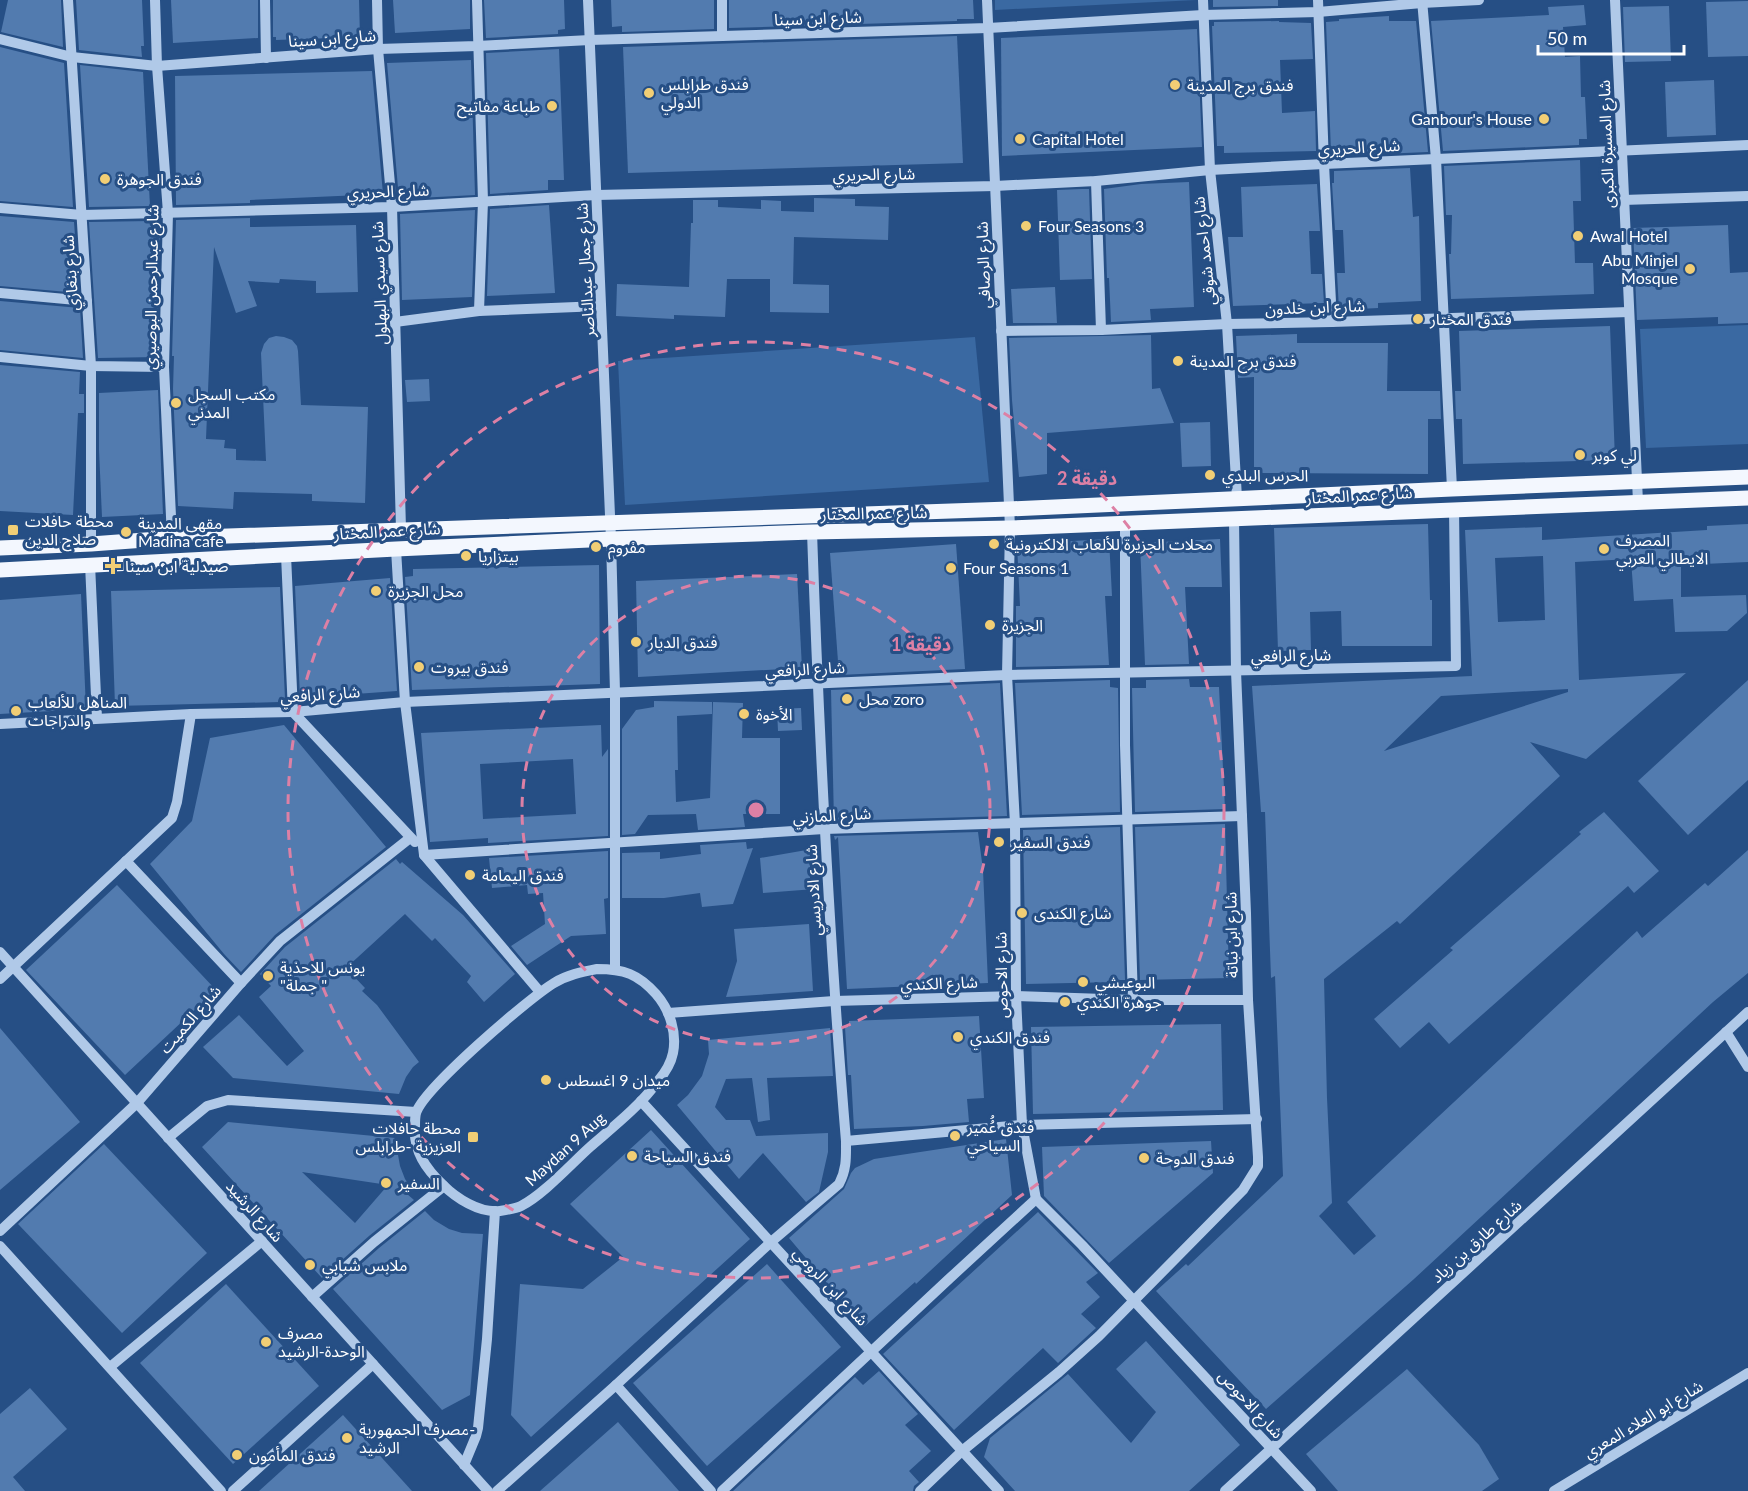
<svg xmlns="http://www.w3.org/2000/svg" width="1748" height="1491" font-family="Lato,'Noto Sans Arabic',sans-serif">
	<style>
		.green { fill: #3a69a2 }
		.building { fill: #527baf; fill-rule: evenodd }
		.lines { fill: none; stroke-linecap: round; stroke-linejoin: round }
		.minor { stroke: #b0c9e8; stroke-width: 10 }
		.major { stroke: #f3f7fe; stroke-width: 15 }
		.ring { fill: none; stroke: #dd80a5; stroke-width: 3; stroke-dasharray: 10 8 }
		.poi-dot { fill: #f1ce75; stroke: #264f85; stroke-width: 2 }
		.labels { text-anchor: middle; stroke-width: 6; stroke-linejoin: round; paint-order: stroke }
		.street-label { font-size: 16px; fill: #fff; stroke: #264f85 }
		.poi-label { font-size: 16px; fill: #fff; stroke: #264f85; text-anchor: start }
		.centre { fill: #dd80a5; stroke: #264f85; stroke-width: 3 }
		.ring-label { font-size: 18px; text-anchor: middle; font-weight: bold; fill: #dd80a5; stroke: #264f85; stroke-width: 6; stroke-linejoin: round; paint-order: stroke }
	</style>
	<rect width="100%" height="100%" fill="#264f85"/>
	<g class="green">
		<path d="M995,0h201l-201,10z"/>
		<path d="M1748,325v119l-102,4 -6,-119z"/>
		<path d="M975,337l14,145 -364,23 -7,-144z"/>
	</g>
	<g class="building">
		<path d="M8,0h53l2,47 -62,-15z"/>
		<path d="M76,0h66l2,46h-3l1,11 -63,-7z"/>
		<path d="M171,0h87v38l-85,5z"/>
		<path d="M273,0h86l1,37 -84,3v-3h-3z"/>
		<path d="M393,0h77v29l-75,4z"/>
		<path d="M484,0h80l1,29 -7,1v4l-72,4z"/>
		<path d="M611,0h103v29l-92,3v-6l-10,1z"/>
		<path d="M729,0h244l1,19h-17v2l-228,7z"/>
		<path d="M1213,0h65v6l-65,1z"/>
		<path d="M1748,1v55l-40,1 -2,-55z"/>
		<path d="M1584,5l2,20 -23,2 2,30 15,-1 1,41h4l2,42h-8v6l-136,6 -12,-130 118,-6 -1,-8z"/>
		<path d="M1669,6l2,55 -46,1 -2,-55z"/>
		<path d="M1389,16v5h27l12,131 -95,4v-4h-2l-5,-130 13,-1v-2z"/>
		<path d="M1279,21v1l32,1 2,36 -33,1 2,53 33,-2 1,40 -92,2v-7h-7l-5,-120h2v-4z"/>
		<path d="M1197,29l5,118 -200,9 -1,-118z"/>
		<path d="M957,36l6,127 -335,10 -5,-126z"/>
		<path d="M0,47l64,16 9,144 -73,-6z"/>
		<path d="M559,49l5,131h-16v10l-58,4 -4,-141z"/>
		<path d="M471,60l4,135 -76,4 -12,-136z"/>
		<path d="M80,65l63,7 7,134 -61,1z"/>
		<path d="M372,71l11,123 -133,6v3l-74,2 -1,-129z"/>
		<path d="M1714,80l2,55 -49,2 -2,-55z"/>
		<path d="M1580,160l1,41h-8l2,62h18l1,31 -143,5 -2,-45h2l1,-39h-6l-2,-49z"/>
		<path d="M1410,168l3,49 6,-1 2,85 -43,2v5l-39,2 -2,-37h8l-2,-43h-8l-3,-47h2v-12z"/>
		<path d="M1189,182l5,125 -44,2 1,11 -40,2 -2,-44h-2l-3,-89 37,-5z"/>
		<path d="M1317,184l3,47h-11l2,43h11l2,29 -91,3 -5,-69h15l-2,-50z"/>
		<path d="M1082,189h7l3,90 -32,1 -3,-90z"/>
		<path d="M814,198l41,1v7l34,1 -1,33 -94,-3 -1,47 36,1v28l-59,-1v-33h-43l-2,38 -51,-2v4l-58,-3 1,-32 72,3 2,-64h2v-23h25v7l43,2v-9l20,1v10l33,1z"/>
		<path d="M549,205l6,88 -68,3 3,-87z"/>
		<path d="M475,210l-3,87 -70,3 -2,-86z"/>
		<path d="M0,216l74,6 5,71 -79,-7z"/>
		<path d="M250,218v9l106,-2 2,67 -42,1v-12l-36,-2 -1,4 -31,-2 9,25 -21,7 -22,-66 -8,192 19,1 -1,8 12,1v11l30,1 -5,-108 3,-9 5,-6 7,-2 8,1 8,3 5,6 1,5 3,54 67,2 -3,96 -53,-2v-7l-78,-2 -1,17 -55,-3 -5,-117 1,-33h-2l4,-136z"/>
		<path d="M151,221v9h9l-3,127 -59,1 -9,-136z"/>
		<path d="M1728,225l2,48 18,-1v51l-30,1v-7l-81,3 -4,-92z"/>
		<path d="M1055,287l2,36h-44l-2,-34z"/>
		<path d="M0,301l80,7 3,50 -83,-8z"/>
		<path d="M1610,326l5,134 -152,4 -1,-45h-6l-1,-28h6l-2,-60z"/>
		<path d="M1297,334v9h91l-1,48h53l1,28h-13v55l-174,-1v-96l-16,1 -2,-42z"/>
		<path d="M1151,335l1,54 8,-1 14,35 -127,10v41l-28,3 -7,-77 -3,-62z"/>
		<path d="M0,365l80,7 -1,22h5v19h-6l-5,102 -73,-4z"/>
		<path d="M429,379l1,22 -23,1 -2,-22z"/>
		<path d="M158,390l5,124 -61,3 -3,-67v-57z"/>
		<path d="M1210,422l1,44 -29,1 -2,-44z"/>
		<path d="M1428,524l2,76h2v46h-90l-1,-35 -31,1 1,38 -33,1 -4,-123z"/>
		<path d="M1748,524v38l-67,3v32l65,-2 1,18 -20,18 -52,1 -2,-33 -39,2 -3,-42 -56,3 4,118 107,-7 -100,86 -56,-17 30,34 -160,148 -3,-3 -73,58 3,119 5,105 -13,13 35,39 22,-19 -29,-34 290,-271 5,7 63,-55 3,3 40,-36v123l-35,29 -299,277 -148,130 -110,-118 30,-27 2,2 95,-90 -8,-200 -4,2 -6,-166h-4l-9,-126 220,-10 -7,-146 77,-3v13l165,-10v-4zM1543,556l2,64 -47,2 -3,-64zM1568,689v3l-184,59 57,-55z"/>
		<path d="M1109,539l3,57h-7l4,69 -93,2v-61h4l-3,-62z"/>
		<path d="M1220,539l2,48h-37l4,77 -44,1 -5,-122z"/>
		<path d="M956,544l9,125 -126,6 -9,-122z"/>
		<path d="M599,565l1,119 -188,6 -7,-113 8,-1v-7z"/>
		<path d="M797,574l5,94 -164,9 -2,-96z"/>
		<path d="M390,578l7,113 -97,7 -5,-112z"/>
		<path d="M280,587l5,112 -5,1v2l-165,4 -4,-115z"/>
		<path d="M81,594l5,115 -86,5v-114z"/>
		<path d="M1189,679l1,8h29l6,122 -90,3 -3,-124h14v-8z"/>
		<path d="M1110,680v7l8,1 2,124 -98,3 -7,-132z"/>
		<path d="M1748,680v100l-60,55 -50,-54z"/>
		<path d="M1000,683l7,133 -173,5 -3,-131z"/>
		<path d="M654,701l58,1v12l-35,2 1,54h-3l1,32 34,-4 3,-96 30,1 -1,35h38v76h-37l2,13 -47,3 -2,-16 -48,1 -13,19 -13,1v-106l14,-19 18,-3z"/>
		<path d="M801,708l1,22 -24,1 -1,-22z"/>
		<path d="M284,725l102,122 -111,88 -34,37 -17,-18 -74,-90 42,-43 18,-83z"/>
		<path d="M601,725l1,32 6,-8v87l-120,7v-5l-58,4 -9,-109zM573,759l3,55 -93,5 -3,-55z"/>
		<path d="M1604,812l55,59 -25,22 -6,-7 -179,158 -20,-22 -29,26 -26,-29 79,-69 -3,-2 131,-114 -2,-2z"/>
		<path d="M1225,824l4,154 -89,2 -5,-153z"/>
		<path d="M1120,827l5,153h-8v2l-91,2 -3,-154z"/>
		<path d="M978,832l5,38 5,113 -141,6 -9,-152 -3,3 -1,-4z"/>
		<path d="M746,842l1,7 6,-1 -20,56 -31,3 -2,-14 -36,5h-42v-45l38,-1v7l41,-5 -1,-9z"/>
		<path d="M818,848l1,6 -9,8v18l5,9 -52,4 -3,-35z"/>
		<path d="M608,851v47l-4,1 2,35 -35,2 -44,29 -16,-19 34,-22 -2,-31 -15,1 -1,-9 -35,3 -3,-30z"/>
		<path d="M396,859l4,5 2,-2 61,53 52,59 -31,28 -17,-20 4,-6 -36,-38 -3,3 -27,-27 -59,54 19,20 -3,3 15,14 42,57 -6,5 -7,10 -7,17 -166,-16 -30,-31 36,-32 48,51 17,-15 -45,-54 12,-11 -11,-12 25,-27z"/>
		<path d="M117,885l99,105 -91,85 -99,-105z"/>
		<path d="M809,924l4,67 -87,6 11,-36 -3,-32z"/>
		<path d="M979,1016l5,82 -17,1 2,23 -46,4 -69,3 -3,-54h-3l-3,-48h4v-6z"/>
		<path d="M1221,1024l2,86 -190,4 -2,-87z"/>
		<path d="M0,1028l80,94 -80,68z"/>
		<path d="M830,1028l3,48 -66,2 3,42 -12,2 -6,-44 -26,1 -11,28 11,13h24l6,16 72,-3v19l-9,40 -13,10 -43,-49 -24,26 -62,-74 11,-10 14,-19 7,-22 -1,-14z"/>
		<path d="M228,1122l167,16 5,28 5,13 7,10 -5,5 7,6 -45,36 -47,42 -120,-131zM302,1172l86,13 -33,38z"/>
		<path d="M651,1130l99,109 -219,198 -20,-22 9,-131 63,5 40,-32 -53,-53z"/>
		<path d="M1006,1139l6,56 -96,89 -1,-2 -51,45 -75,-89 55,-49 7,-16 4,-5 19,-9z"/>
		<path d="M1211,1141l2,32 -104,90 -65,-67 -2,-49z"/>
		<path d="M104,1144l103,109 -85,80 -104,-109z"/>
		<path d="M425,1211l9,9 15,9 13,4 21,1 -13,161 -28,15 -109,-121 46,-41z"/>
		<path d="M1038,1212l60,61 -12,9 14,15 -19,17 15,14 -38,35 -15,-15 -89,82 -71,-76z"/>
		<path d="M767,1264l74,83 -134,119 -74,-83z"/>
		<path d="M226,1284l93,102 -86,78 -93,-101z"/>
		<path d="M1146,1341l94,104 -51,46h-174l-31,-34 6,-19 78,-64 63,69 25,-31 -40,-43z"/>
		<path d="M1407,1369l72,76 20,34 -17,12h-144l-32,-37z"/>
		<path d="M879,1371l39,43 -13,11 26,26 -22,20 10,11 -5,4 -1,5h-180l122,-114 8,8z"/>
		<path d="M30,1388l37,41 -54,48 12,14h-25v-77z"/>
		<path d="M343,1415l69,76h-153z"/>
		<path d="M618,1422l61,69h-139z"/>
	</g>
	<g class="lines">
		<g class="minor">
			<path d="M68,0l23,366v178"/>
			<path d="M155,0l2,66 11,147 -4,154 8,171"/>
			<path d="M265,0l1,58"/>
			<path d="M377,0l1,49 14,158 9,322"/>
			<path d="M477,0l6,201 -4,110"/>
			<path d="M588,0l23,539 4,153v277"/>
			<path d="M722,0v36"/>
			<path d="M987,0l23,528 -3,147 8,149 1,172 6,129 14,74 46,46 229,246"/>
			<path d="M1203,0l7,170 17,154 10,174"/>
			<path d="M1318,0l6,164 8,158"/>
			<path d="M1422,0l14,159 16,330"/>
			<path d="M1615,0l23,502"/>
			<path d="M0,39l72,18 85,9 221,-17 99,-3 113,-6 398,-12 215,-13 115,-3 104,-9 57,-3"/>
			<path d="M1096,181l5,149"/>
			<path d="M1623,200l125,-4"/>
			<path d="M0,208l82,7 310,-8 204,-12 399,-9 101,-5 114,-11 114,-6 424,-19"/>
			<path d="M0,293l87,8"/>
			<path d="M395,322l84,-11 122,-5"/>
			<path d="M1001,331l100,-1 126,-6 105,-2 297,-10"/>
			<path d="M0,357l91,9 73,1"/>
			<path d="M1125,524v221l8,255"/>
			<path d="M396,549l9,153 19,153 116,137"/>
			<path d="M286,555l7,157 122,130"/>
			<path d="M90,564l7,154"/>
			<path d="M0,724l191,-10 102,-2 112,-10 602,-27 449,-9 -2,-157"/>
			<path d="M424,855l400,-26 418,-13"/>
			<path d="M126,861l115,122"/>
			<path d="M0,952l488,539"/>
			<path d="M597,969c27,0 41,5 59,25 14,16 21,39 17,59 -2,10 -9,21 -15,28 -18,25 -45,46 -68,66 -19,17 -47,48 -69,59 -6,3 -15,4 -22,5 -20,2 -43,-13 -56,-26 -17,-16 -30,-34 -28,-59 0,-4 0,-9 1,-13 8,-25 113,-115 138,-130 13,-8 27,-11 43,-14z"/>
			<path d="M0,979l172,-161 5,-16 14,-88"/>
			<path d="M668,1013l166,-12 182,-5 117,4h115"/>
			<path d="M1726,1032l22,35"/>
			<path d="M641,1101l358,390"/>
			<path d="M168,1138l39,-32 21,-6 188,12"/>
			<path d="M846,1141l176,-16 235,-6"/>
			<path d="M0,1231l137,-128 104,-120 39,-42 130,-103"/>
			<path d="M0,1246l221,245"/>
			<path d="M312,1297l62,-55 70,-56"/>
			<path d="M110,1367l152,-126"/>
			<path d="M616,1385l95,106"/>
			<path d="M464,1465l12,-29 2,-8 9,-89 8,-128"/>
			<path d="M233,1491l140,-127"/>
			<path d="M497,1491l119,-106 155,-143 68,-58c8,-15 7,-28 7,-43 -17,-203 -27,-406 -34,-609"/>
			<path d="M722,1491l228,-213 86,-79"/>
			<path d="M920,1491l42,-40 97,-79 40,-36 144,-146 15,-24v-9l-10,-157 -2,-87 -10,-242 -2,-152"/>
			<path d="M1225,1491l523,-479"/>
			<path d="M1554,1491l194,-118"/>
		</g>
		<g class="major">
			<path d="M0,548l91,-4 81,-6 837,-29 443,-20 296,-12"/>
			<path d="M0,570l396,-21 215,-10 201,-7 198,-4 738,-30"/>
		</g>
	</g>
	<g class="ring">
		<circle cx="756" cy="810" r="234"/>
		<circle cx="756" cy="810" r="468"/>
	</g>
	<g class="poi-dot">
		<circle cx="1175" cy="85" r="6"/>
		<circle cx="649" cy="93" r="6"/>
		<circle cx="552" cy="106" r="6"/>
		<circle cx="1544" cy="119" r="6"/>
		<circle cx="1020" cy="139" r="6"/>
		<circle cx="105" cy="179" r="6"/>
		<circle cx="1026" cy="226" r="6"/>
		<circle cx="1578" cy="236" r="6"/>
		<circle cx="1690" cy="269" r="6"/>
		<circle cx="1418" cy="319" r="6"/>
		<circle cx="1178" cy="361" r="6"/>
		<circle cx="176" cy="403" r="6"/>
		<circle cx="1580" cy="455" r="6"/>
		<circle cx="1210" cy="475" r="6"/>
		<rect x="7" y="524" width="12" height="12" rx="3"/>
		<circle cx="126" cy="532" r="6"/>
		<circle cx="994" cy="544" r="6"/>
		<circle cx="596" cy="547" r="6"/>
		<circle cx="1604" cy="549" r="6"/>
		<circle cx="466" cy="556" r="6"/>
		<path d="M110 557h6v6h6v6h-6v6h-6v-6h-6v-6h6z"/>
		<circle cx="951" cy="568" r="6"/>
		<circle cx="376" cy="591" r="6"/>
		<circle cx="990" cy="625" r="6"/>
		<circle cx="636" cy="642" r="6"/>
		<circle cx="419" cy="667" r="6"/>
		<circle cx="847" cy="699" r="6"/>
		<circle cx="16" cy="711" r="6"/>
		<circle cx="744" cy="714" r="6"/>
		<circle cx="999" cy="842" r="6"/>
		<circle cx="470" cy="875" r="6"/>
		<circle cx="1022" cy="913" r="6"/>
		<circle cx="268" cy="976" r="6"/>
		<circle cx="1083" cy="982" r="6"/>
		<circle cx="1065" cy="1002" r="6"/>
		<circle cx="958" cy="1037" r="6"/>
		<circle cx="546" cy="1080" r="6"/>
		<circle cx="955" cy="1136" r="6"/>
		<rect x="467" y="1131" width="12" height="12" rx="3"/>
		<circle cx="632" cy="1156" r="6"/>
		<circle cx="1144" cy="1158" r="6"/>
		<circle cx="386" cy="1183" r="6"/>
		<circle cx="310" cy="1265" r="6"/>
		<circle cx="266" cy="1342" r="6"/>
		<circle cx="347" cy="1438" r="6"/>
		<circle cx="237" cy="1455" r="6"/>
	</g>
	<g class="labels">
		<g class="street-label">
			<text transform="translate(818 18) rotate(-2)" y="6">شارع ابن سينا</text>
			<text transform="translate(332 38) rotate(-4)" y="6">شارع ابن سينا</text>
			<text transform="translate(1606 144) rotate(-92)" y="6">شارع المسيرة الكبرى</text>
			<text transform="translate(1359 147) rotate(-3)" y="6">شارع الحريري</text>
			<text transform="translate(874 174) rotate(-1)" y="6">شارع الحريري</text>
			<text transform="translate(388 191) rotate(-2)" y="6">شارع الحريري</text>
			<text transform="translate(1204 251) rotate(-96)" y="6">شارع احمد شوقي</text>
			<text transform="translate(983 265) rotate(-92)" y="6">شارع الرصافي</text>
			<text transform="translate(585 270) rotate(-93)" y="6">شارع جمال عبدالناصر</text>
			<text transform="translate(70 273) rotate(-94)" y="6">شارع بنغازي</text>
			<text transform="translate(379 283) rotate(-92)" y="6">شارع سيدي البهلول</text>
			<text transform="translate(151 287) rotate(-89)" y="6">شارع عبدالرحمن البوصيري</text>
			<text transform="translate(1315 307) rotate(-2)" y="6">شارع ابن خلدون</text>
			<text transform="translate(1359 495) rotate(-3)" y="6">شارع عمر المختار</text>
			<text transform="translate(874 513) rotate(-1)" y="6">شارع عمر المختار</text>
			<text transform="translate(387 531) rotate(-3)" y="6">شارع عمر المختار</text>
			<text transform="translate(1291 655) rotate(-1)" y="6">شارع الرافعي</text>
			<text transform="translate(805 669) rotate(-3)" y="6">شارع الرافعي</text>
			<text transform="translate(320 694) rotate(-4)" y="6">شارع الرافعي</text>
			<text transform="translate(832 815) rotate(-3)" y="6">شارع المازني</text>
			<text transform="translate(813 890) rotate(-93)" y="6">شارع الادريسي</text>
			<text transform="translate(1231 935) rotate(-91)" y="6">شارع ابن نباتة</text>
			<text transform="translate(1001 975) rotate(-91)" y="6">شارع الاحوص</text>
			<text transform="translate(939 983) rotate(-2)" y="6">شارع الكندي</text>
			<text transform="translate(190 1019) rotate(-49)" y="6">شارع الكميت</text>
			<text transform="translate(565 1149) rotate(-42)" y="6">Maydan 9 Aug</text>
			<text transform="translate(255 1211) rotate(48)" y="6">شارع الرشيد</text>
			<text transform="translate(1476 1241) rotate(-42)" y="6">شارع طارق بن زياد</text>
			<text transform="translate(831 1286) rotate(47)" y="6">شارع ابن الرومي</text>
			<text transform="translate(1251 1404) rotate(47)" y="6">شارع الاحوص</text>
			<text transform="translate(1643 1419) rotate(-31)" y="6">شارع ابو العلاء المعري</text>
		</g>
		<g class="poi-label">
			<text x="661" y="90">فندق طرابلس<tspan x="661" dy="18">الدولي</tspan></text>
			<text x="1187" y="91">فندق برج المدينة</text>
			<text x="540" y="112" text-anchor="end">طباعة مفاتيح</text>
			<text x="1532" y="125" text-anchor="end">Ganbour's House</text>
			<text x="1032" y="145">Capital Hotel</text>
			<text x="117" y="185">فندق الجوهرة</text>
			<text x="1038" y="232">Four Seasons 3</text>
			<text x="1590" y="242">Awal Hotel</text>
			<text x="1678" y="266" text-anchor="end">Abu Minjel<tspan x="1678" dy="18">Mosque</tspan></text>
			<text x="1430" y="325">فندق المختار</text>
			<text x="1190" y="367">فندق برح المدينة</text>
			<text x="188" y="400">مكتب السجل<tspan x="188" dy="18">المدني</tspan></text>
			<text x="1592" y="461">لي كوبر</text>
			<text x="1222" y="481">الحرس البلدي</text>
			<text x="25" y="527">محطة حافلات<tspan x="25" dy="18">صلاح الدين</tspan></text>
			<text x="138" y="529">مقهى المدينة<tspan x="138" dy="18">Madina cafe</tspan></text>
			<text x="1616" y="546">المصرف<tspan x="1616" dy="18">الايطالي العربي</tspan></text>
			<text x="1006" y="550">محلات الجزيرة للألعاب الالكترونية</text>
			<text x="608" y="553">مفروم</text>
			<text x="478" y="562">بيتزاريا</text>
			<text x="125" y="572">صيدلية ابن سينا</text>
			<text x="963" y="574">Four Seasons 1</text>
			<text x="388" y="597">محل الجزيرة</text>
			<text x="1002" y="631">الجزيرة</text>
			<text x="648" y="648">فندق الديار</text>
			<text x="431" y="673">فندق بيروت</text>
			<text x="859" y="705">محل zoro</text>
			<text x="28" y="708">المناهل للألعاب<tspan x="28" dy="18">والدراجات</tspan></text>
			<text x="756" y="720">الأخوة</text>
			<text x="1011" y="848">فندق السفير</text>
			<text x="482" y="881">فندق اليمامة</text>
			<text x="1034" y="919">شارع الكندى</text>
			<text x="280" y="973">يونس للاحذية<tspan x="280" dy="18">"جملة "</tspan></text>
			<text x="1095" y="988">البوعيشي</text>
			<text x="1077" y="1008">جوهرة الكندي</text>
			<text x="970" y="1043">فندق الكندي</text>
			<text x="558" y="1086">ميدان 9 اغسطس</text>
			<text x="967" y="1133">فندق عُُمير<tspan x="967" dy="18">السياحي</tspan></text>
			<text x="461" y="1134" text-anchor="end">محطة حافلات<tspan x="461" dy="18">العزيزية -طرابلس</tspan></text>
			<text x="644" y="1162">فندق السياحة</text>
			<text x="1156" y="1164">فندق الدوحة</text>
			<text x="398" y="1189">السفير</text>
			<text x="322" y="1271">ملابس شبابي</text>
			<text x="278" y="1339">مصرف<tspan x="278" dy="18">الوحدة-الرشيد</tspan></text>
			<text x="359" y="1435">مصرف الجمهورية-<tspan x="359" dy="18">الرشيد</tspan></text>
			<text x="249" y="1461">فندق المأمون</text>
		</g>
	</g>
	<circle cx="756" cy="810" r="9" class="centre"/>
	<g class="ring-label">
		<text x="1087" y="485">2 دقيقة</text>
		<text x="921" y="651">1 دقيقة</text>
	</g>
	<path d="M1538 45v9h146v-9" fill="none" stroke="#ffffff" stroke-width="3"/>
	<text x="1547" y="45" font-size="18" fill="#ffffff" stroke="#264f85" stroke-width="4.5" paint-order="stroke">50 m</text>
</svg>
